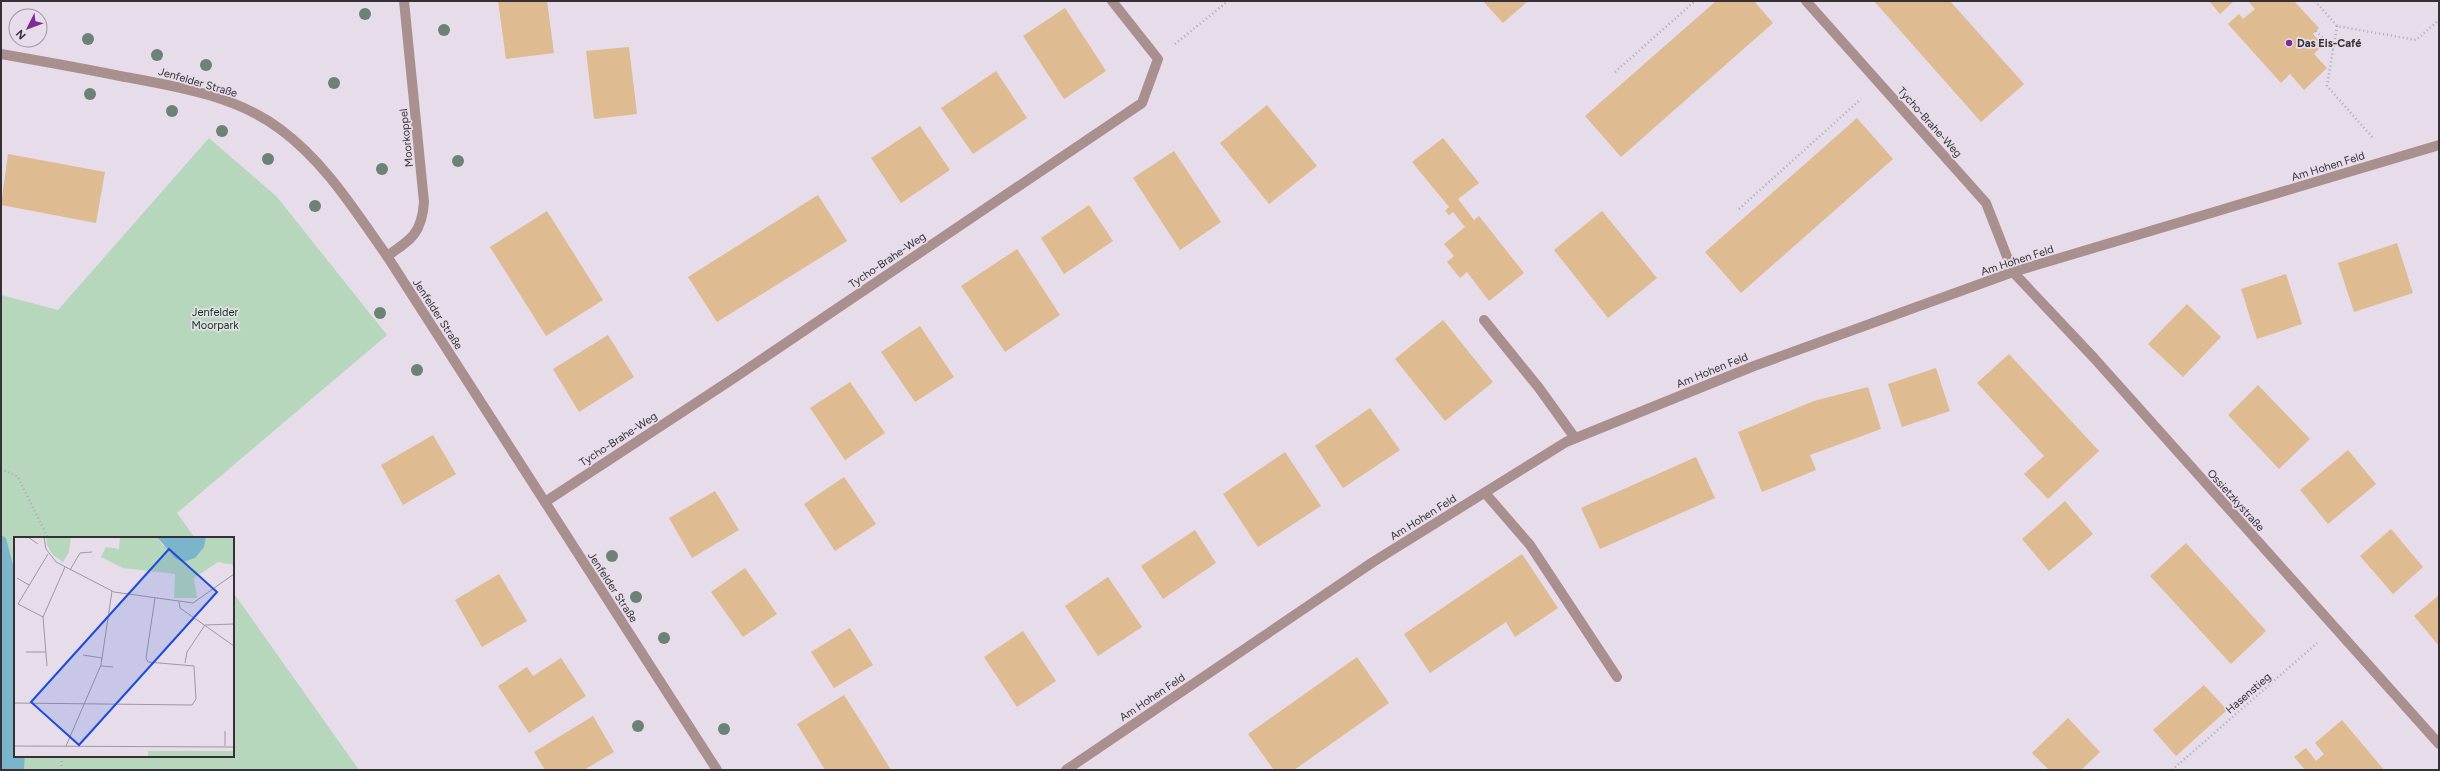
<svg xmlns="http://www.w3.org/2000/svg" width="2440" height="771" font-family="Figtree,sans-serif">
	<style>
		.green { fill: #b6d7bb }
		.water { fill: #7ab5cb }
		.building { fill: #debb91 }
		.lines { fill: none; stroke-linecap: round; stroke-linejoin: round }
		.path { stroke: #b1a8b4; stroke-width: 2.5; stroke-dasharray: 1 3; stroke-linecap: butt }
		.service { stroke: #a9908f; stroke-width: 10 }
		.minor { stroke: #a9908f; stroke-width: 10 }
		.tree { fill: #6b8275 }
		.poi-dot { fill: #802997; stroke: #e7dcea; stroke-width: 1.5 }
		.labels { text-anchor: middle; stroke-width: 3.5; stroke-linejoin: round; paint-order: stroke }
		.poi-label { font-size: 11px; font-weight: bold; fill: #343035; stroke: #e7dcea; text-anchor: start }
		.street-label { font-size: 11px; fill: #343035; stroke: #e7dcea }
		.park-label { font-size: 11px; fill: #053816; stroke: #e7dcea }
		.inset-road { fill: none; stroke: #9f97a2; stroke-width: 1 }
		.view { fill: #1d4ed8; fill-opacity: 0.15; stroke: #1d4ed8; stroke-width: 2 }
		.inset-edge { fill: none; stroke: #343035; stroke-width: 2 }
	</style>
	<rect width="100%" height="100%" fill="#e7dcea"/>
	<g class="green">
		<path d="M209,138l68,59 110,138 -210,178 18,25h-180v34l-9,-34 -5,-3v-240l57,15z"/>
		<path d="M233,592l126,178h-335l1,-14h208z"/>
	</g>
	<path class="water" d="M1,535l5,3 9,34v184h10l-1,14h-23z"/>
	<g class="building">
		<path d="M498,1h49l7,52 -48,6z"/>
		<path d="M1483,1h45l-25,22z"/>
		<path d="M1716,1h38l19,22 -152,134 -36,-41z"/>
		<path d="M1874,1h76l74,83 -43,38z"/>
		<path d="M2209,1h25l-14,13z"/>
		<path d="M2248,1h46l25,27 -6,6 10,11 -9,9 13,14 -23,22 -14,-16 -9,9 -53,-59 11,-10 4,5 12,-10z"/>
		<path d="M1065,8l41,63 -42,28 -41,-63z"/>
		<path d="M629,47l8,67 -43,5 -8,-68z"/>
		<path d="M996,71l31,47 -54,36 -32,-46z"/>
		<path d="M1267,105l50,61 -48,38 -49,-61z"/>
		<path d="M1857,118l36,41 -152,134 -36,-41z"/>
		<path d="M920,126l30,44 -49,33 -30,-45z"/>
		<path d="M1443,138l36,45 -21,16 16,21 5,-4 45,57 -35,28 -22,-29 -7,6 -13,-16 7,-6 -10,-12 21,-17 -12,-15 -4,3 -4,-4 4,-4 -37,-45z"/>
		<path d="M1174,151l47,71 -41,28 -47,-72z"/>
		<path d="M8,154l97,18 -9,51 -95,-18z"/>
		<path d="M818,195l29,46 -130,81 -29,-45z"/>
		<path d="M1089,205l24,36 -49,33 -23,-36z"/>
		<path d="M547,211l56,89 -57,36 -56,-89z"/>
		<path d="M1602,211l55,67 -49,40 -54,-68z"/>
		<path d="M2397,243l16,50 -59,19 -16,-49z"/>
		<path d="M1017,249l43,66 -55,37 -44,-66z"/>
		<path d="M2286,274l16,50 -45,15 -16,-50z"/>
		<path d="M2187,304l34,33 -38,40 -35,-33z"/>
		<path d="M1443,320l50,62 -48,39 -50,-62z"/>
		<path d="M920,326l34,51 -39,25 -34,-50z"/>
		<path d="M608,335l26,42 -55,35 -26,-43z"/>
		<path d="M2009,354l90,97 -51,48 -24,-25 20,-18 -67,-73z"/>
		<path d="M1936,368l14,43 -48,16 -14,-43z"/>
		<path d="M850,382l35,51 -40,27 -35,-52z"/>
		<path d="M2258,385l52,54 -31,30 -51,-54z"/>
		<path d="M1868,387l13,42 -71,26 6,15 -54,22 -24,-60 76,-31z"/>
		<path d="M1370,408l30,42 -57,38 -28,-42z"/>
		<path d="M433,435l23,39 -53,31 -22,-40z"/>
		<path d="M2348,450l28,34 -48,40 -28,-34z"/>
		<path d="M1285,452l36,54 -63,41 -35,-53z"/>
		<path d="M1696,457l19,41 -115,51 -19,-41z"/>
		<path d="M844,477l32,47 -41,27 -31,-47z"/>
		<path d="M715,491l24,39 -47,28 -23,-40z"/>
		<path d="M2065,501l28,33 -44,37 -27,-32z"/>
		<path d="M2391,529l32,38 -30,27 -33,-38z"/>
		<path d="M1195,530l21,33 -53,36 -22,-33z"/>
		<path d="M2186,543l80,88 -35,33 -81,-88z"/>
		<path d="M1522,554l36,54 -43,29 -9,-15 -76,51 -26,-39z"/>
		<path d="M745,568l32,46 -34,23 -32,-45z"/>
		<path d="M499,574l28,47 -45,26 -27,-47z"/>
		<path d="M1108,577l34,50 -44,29 -33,-50z"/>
		<path d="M2439,595v51l-25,-30z"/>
		<path d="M850,628l23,37 -39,23 -23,-36z"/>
		<path d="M1023,631l33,50 -39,26 -33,-50z"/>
		<path d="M1357,657l32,46 -95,67h-20l-26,-36z"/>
		<path d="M561,658l25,38 -57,37 -31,-47 29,-19 6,9z"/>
		<path d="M2204,685l23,25 -51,46 -23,-26z"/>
		<path d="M844,695l21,33 26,42h-66l-28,-46z"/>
		<path d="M593,716l21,36 -30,18h-39l-11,-18z"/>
		<path d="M2068,718l32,34 -19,18h-32l-17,-17z"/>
		<path d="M2342,720l37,44 5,6h-79l-11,-13 12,-9 10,13 8,-7 -9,-11z"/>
	</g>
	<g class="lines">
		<g class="path">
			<path d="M2315,1l22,25 79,14 23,-20"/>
			<path d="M2337,26l-10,60 47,53"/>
			<path d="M2316,31l18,19"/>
			<path d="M1175,44l53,-43"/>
			<path d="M1615,72l80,-71"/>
			<path d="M1739,209l122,-110"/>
			<path d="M1,469l17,8 30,61"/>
			<path d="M61,770l1,-14"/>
			<path d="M2172,770l145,-127"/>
		</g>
		<g class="service">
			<path d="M1484,320l55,68 36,50"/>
			<path d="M1485,493l45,52 87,132"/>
		</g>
		<g class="minor">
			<path d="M1806,1l180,202 27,69 81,86 345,386"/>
			<path d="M1,54c40,7 80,14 119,22 54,10 115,19 160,53 45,33 75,82 107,127l330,514"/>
			<path d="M387,256c24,-16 35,-23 37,-54l-20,-201"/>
			<path d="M545,502l189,-124 408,-275 16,-44 -46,-58"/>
			<path d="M1066,770l307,-208 193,-120 188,-76 259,-94 426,-127"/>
		</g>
	</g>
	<g class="tree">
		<circle cx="365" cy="14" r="6"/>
		<circle cx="444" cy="30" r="6"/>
		<circle cx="88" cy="39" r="6"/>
		<circle cx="157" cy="55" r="6"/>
		<circle cx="206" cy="65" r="6"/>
		<circle cx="334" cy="83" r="6"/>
		<circle cx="90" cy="94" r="6"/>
		<circle cx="172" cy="111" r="6"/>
		<circle cx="222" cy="131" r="6"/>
		<circle cx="268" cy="159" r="6"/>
		<circle cx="458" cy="161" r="6"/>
		<circle cx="382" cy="169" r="6"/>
		<circle cx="315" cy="206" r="6"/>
		<circle cx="380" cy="313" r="6"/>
		<circle cx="417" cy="370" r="6"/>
		<circle cx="612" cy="556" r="6"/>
		<circle cx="636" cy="597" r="6"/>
		<circle cx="664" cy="638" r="6"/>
		<circle cx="638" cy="726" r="6"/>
		<circle cx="724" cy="729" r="6"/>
	</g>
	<circle class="poi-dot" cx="2289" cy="43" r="4"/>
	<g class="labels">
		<g class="poi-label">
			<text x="2297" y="47">Das Eis-Café</text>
		</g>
		<g class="street-label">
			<text transform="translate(198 82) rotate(16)" y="4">Jenfelder Straße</text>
			<text transform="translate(1930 122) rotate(48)" y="4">Tycho-Brahe-Weg</text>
			<text transform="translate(406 138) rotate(-96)" y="4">Moorkoppel</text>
			<text transform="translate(2328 166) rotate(-17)" y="4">Am Hohen Feld</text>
			<text transform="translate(887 260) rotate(-34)" y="4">Tycho-Brahe-Weg</text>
			<text transform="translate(2017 260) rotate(-18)" y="4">Am Hohen Feld</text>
			<text transform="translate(438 314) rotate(57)" y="4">Jenfelder Straße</text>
			<text transform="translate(1712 370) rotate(-22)" y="4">Am Hohen Feld</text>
			<text transform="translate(618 439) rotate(-33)" y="4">Tycho-Brahe-Weg</text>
			<text transform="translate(2236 500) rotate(48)" y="4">Ossietzkystraße</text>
			<text transform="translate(1423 517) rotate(-32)" y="4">Am Hohen Feld</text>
			<text transform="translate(613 587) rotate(57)" y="4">Jenfelder Straße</text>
			<text transform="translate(2248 693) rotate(-41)" y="4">Hasenstieg</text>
			<text transform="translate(1152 697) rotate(-34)" y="4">Am Hohen Feld</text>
		</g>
		<g class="park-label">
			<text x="215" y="316">Jenfelder<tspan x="215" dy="13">Moorpark</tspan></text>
		</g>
	</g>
	<g transform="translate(14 537)">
		<rect width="220" height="220" fill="#e7dcea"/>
		<path d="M32,0h40l-15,1 -2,14 -6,10 -10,-7 -6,-10zM93,0h50l6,9 41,1 2,-10h28v28l-16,-3 -24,16 3,20h-23l1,-24 -52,-6 -22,-11 5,-10 13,2 1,-12zM134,214h86v6h-86z" fill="#b6d7bb"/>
		<path d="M143,0h49l-2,10 -9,11 -12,4 -8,-4z" fill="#7ab5cb"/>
		<path class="inset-road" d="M14,0l10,7M30,0l2,12 10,13 58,30 79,11 41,-29M56,33l10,-17 12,-1M3,41l12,7M165,65l1,6 54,38M29,80l-25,-13 30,-50M191,88l29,-1M12,115h20M69,118l19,3M171,126l2,-11 18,-27M33,129l-4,-49 22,-50M87,129l12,1M0,166l178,2 4,-6 -2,-33 -46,-4 -2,-4 9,-60M0,209l220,1M52,209l35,-81 11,-74M211,209v-15"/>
		<path class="view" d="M155,12l48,43 -138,153 -48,-43z"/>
		<rect width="220" height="220" class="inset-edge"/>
	</g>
	<rect width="2440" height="771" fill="none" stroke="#343035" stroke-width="4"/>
	<g transform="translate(28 28) rotate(228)"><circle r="19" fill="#e7dcea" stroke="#9f97a2"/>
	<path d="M0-3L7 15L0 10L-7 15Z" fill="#802997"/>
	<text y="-6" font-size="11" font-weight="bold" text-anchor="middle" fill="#343035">N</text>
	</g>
</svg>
